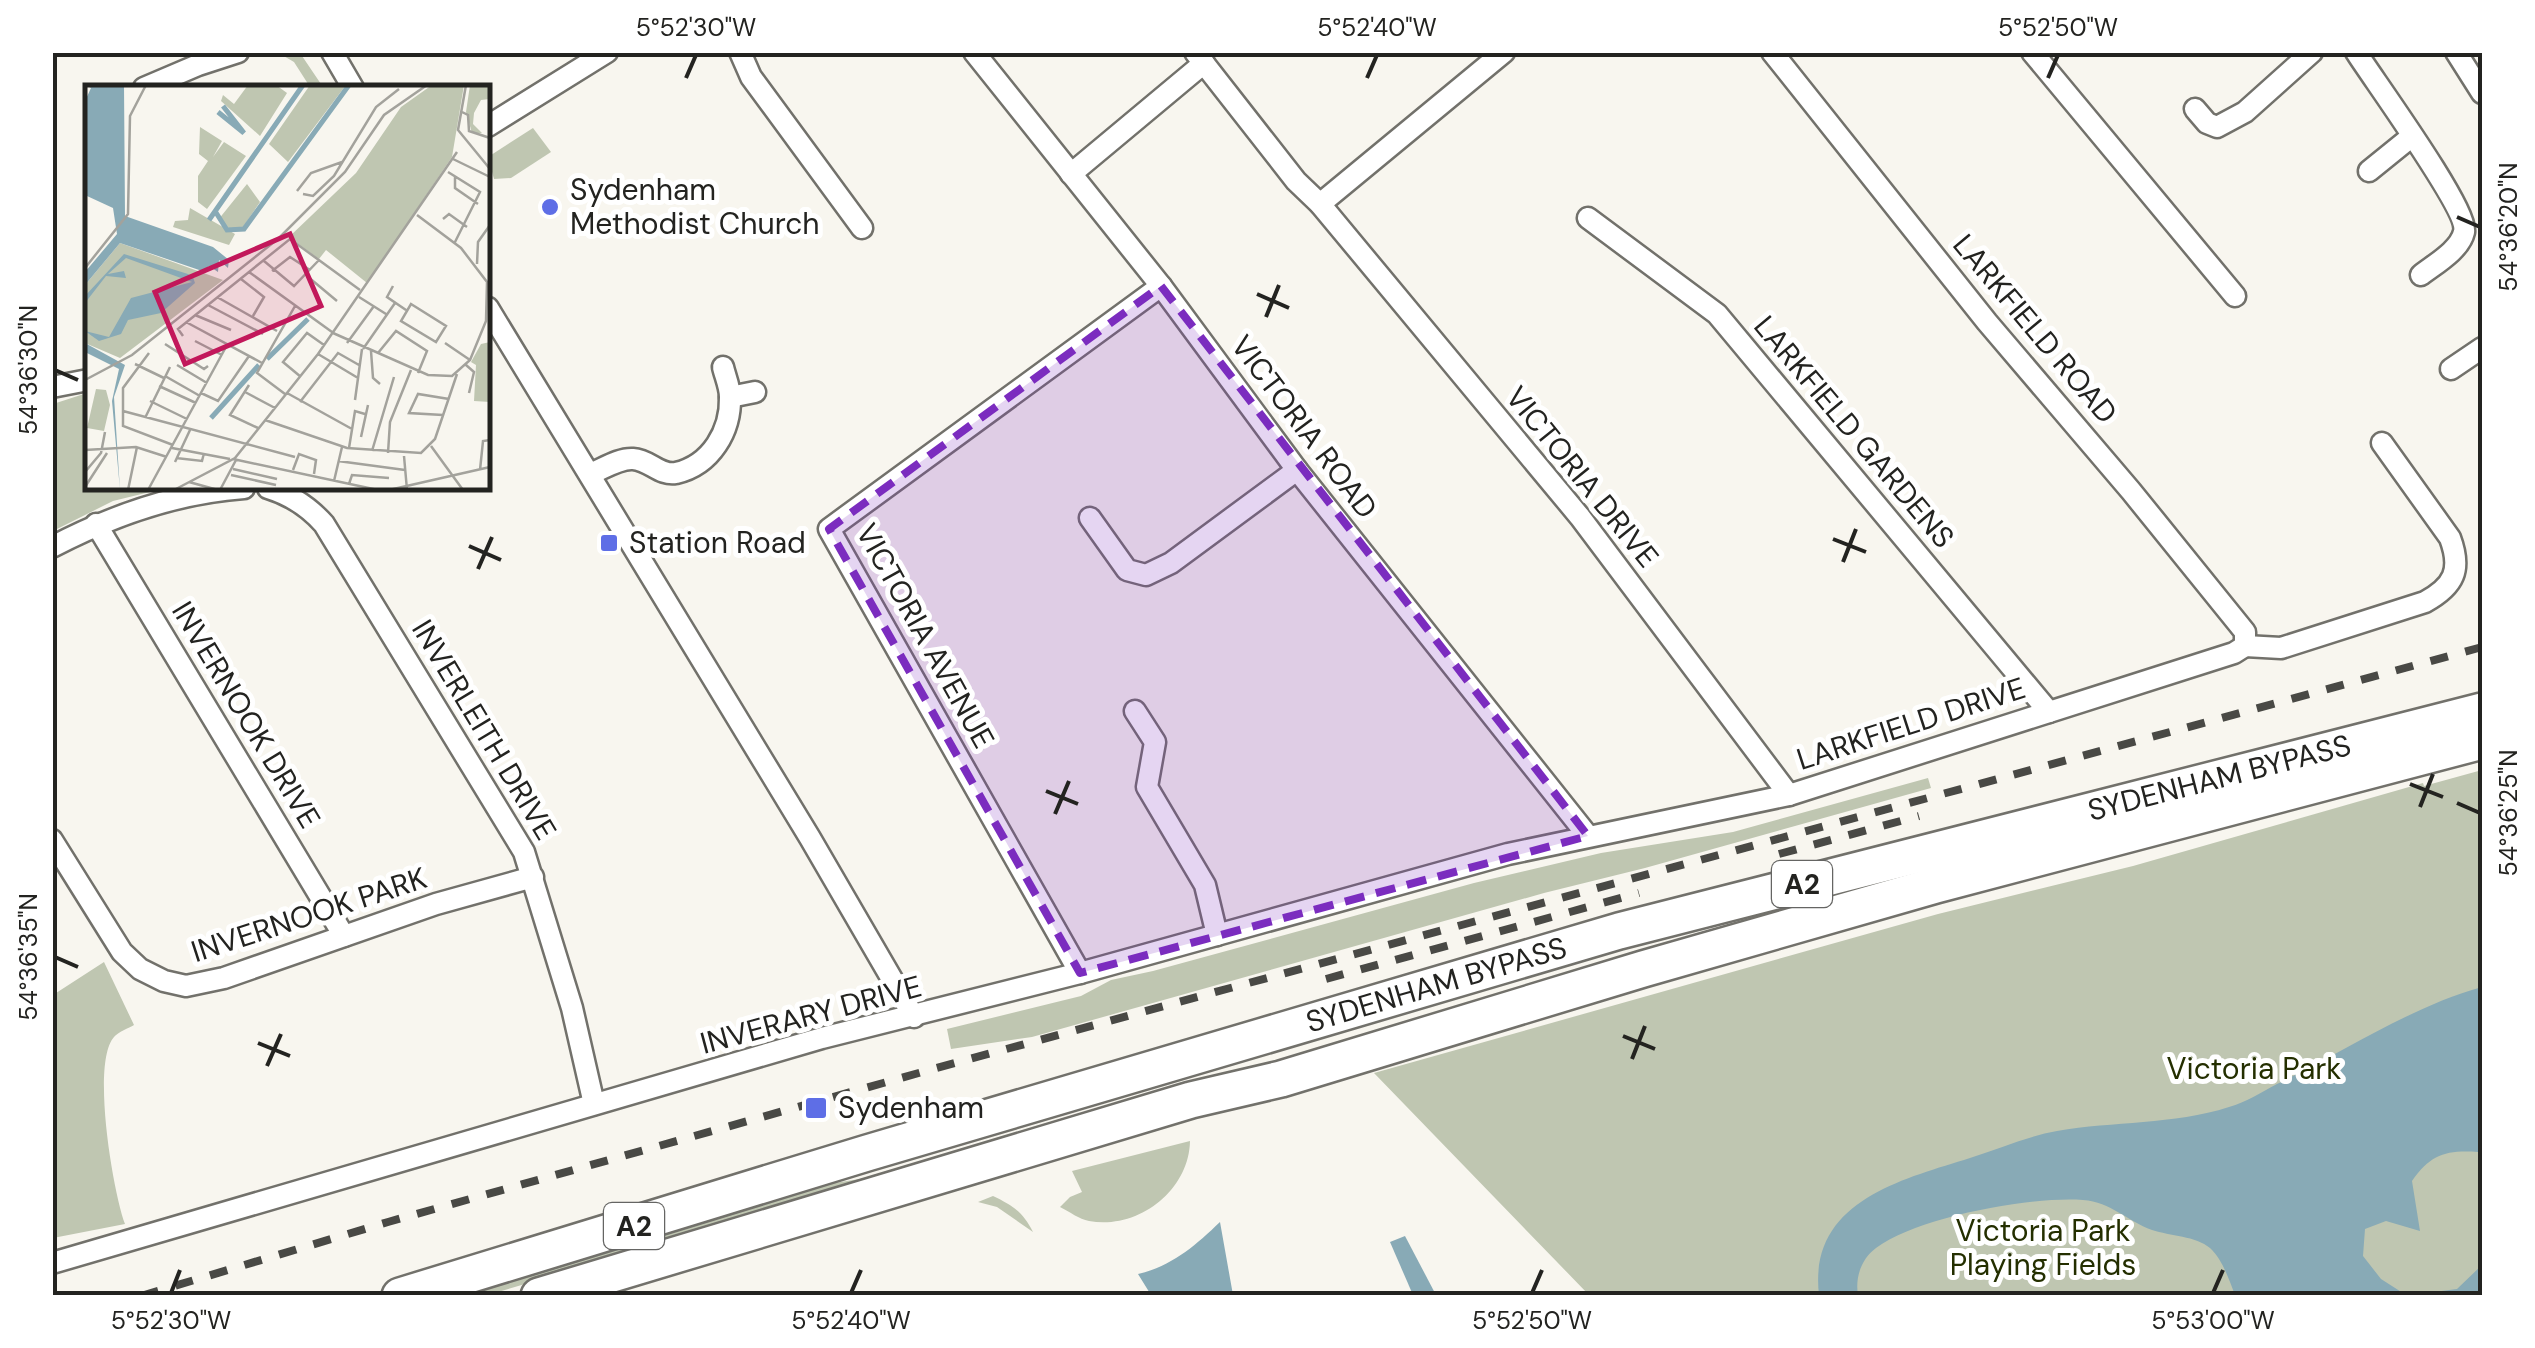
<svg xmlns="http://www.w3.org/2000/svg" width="2535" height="1348" font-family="'DM Sans',sans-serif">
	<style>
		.green { fill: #bfc6b1 }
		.water { fill: #88aab6 }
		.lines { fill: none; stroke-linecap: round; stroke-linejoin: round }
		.minor-casing { stroke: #72716b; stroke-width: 25 }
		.trunk-casing { stroke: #72716b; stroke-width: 40 }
		.minor { stroke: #fff; stroke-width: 20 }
		.trunk { stroke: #fff; stroke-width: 35 }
		.rail { stroke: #494945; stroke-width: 8; stroke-dasharray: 18 18; stroke-linecap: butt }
		.marked { fill: #7b2cbf; fill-opacity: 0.2; stroke: #7b2cbf; stroke-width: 8; stroke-dasharray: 20 12; stroke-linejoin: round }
		.ticks { fill: none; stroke: #232320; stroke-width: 4 }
		.poi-dot { fill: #5e6ee6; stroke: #fff; stroke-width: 4 }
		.labels { text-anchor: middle; stroke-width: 10; stroke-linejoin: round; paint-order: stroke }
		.shield { fill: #fff; stroke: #656563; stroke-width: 2.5 }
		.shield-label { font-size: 28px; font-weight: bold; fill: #232320 }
		.poi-label { font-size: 30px; fill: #232320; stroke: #fff; text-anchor: start }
		.street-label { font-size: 30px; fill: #232320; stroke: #fff }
		.park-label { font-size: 30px; fill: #242f00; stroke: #fff }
		.inset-river { fill: none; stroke: #88aab6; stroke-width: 5 }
		.inset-road { fill: none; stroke: #a3a29c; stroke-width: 2.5 }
		.view { fill: #c2185b; fill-opacity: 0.15; stroke: #c2185b; stroke-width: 5 }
		.inset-edge { fill: none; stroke: #232320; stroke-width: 5 }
		.neatline { fill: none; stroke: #232320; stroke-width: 4 }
		.ticks-label { font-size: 25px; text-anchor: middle; fill: #232320 }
	</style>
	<rect width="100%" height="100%" fill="#f8f6ef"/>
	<g class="green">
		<path d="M284,52l16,1 23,34h-13l-16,-25 -12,-7z"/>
		<path d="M533,128l18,24 -40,26 -17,1 -6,-22z"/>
		<path d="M87,393l1,95h78l-53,13 -60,30v-127z"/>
		<path d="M2482,770v525h-893l-215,-222 564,-159 195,-48 290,-83 1,3z"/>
		<path d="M1928,778l3,10 -286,80 -101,25 -512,144 -81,12 -4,-20 134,-33 30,-16 42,-9 321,-88 127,-30 132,-21z"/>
		<path d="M104,962l30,63c-5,3 -16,7 -20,12 -23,26 -1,155 11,187l-72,14v-243z"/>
		<path d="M1190,1141c-1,50 -52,89 -101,80 -10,-2 -19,-9 -29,-14l10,-10 12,-5 -10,-21z"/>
		<path d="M975,1145l1,6 -488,144 -45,1 366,-109 57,-9z"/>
		<path d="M993,1196c19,9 30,16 40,36l-36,-25 -19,-5z"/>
	</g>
	<g class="water">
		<path d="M2482,987v160l-4,5c-32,-2 -47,2 -66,29l8,50 -34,-10 -21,8 -2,27 18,23 25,16h-171c-6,-15 -12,-35 -25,-47 -14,-12 -40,-12 -58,-18 -25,-9 -41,-28 -69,-30 -52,-4 -165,17 -207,48 -15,11 -21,30 -18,47h-39c-11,-93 81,-115 151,-137 28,-9 58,-22 87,-27 57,-10 116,-6 172,-24 17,-5 33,-15 48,-23 67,-32 133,-77 205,-97z"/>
		<path d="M1220,1222l13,73h-82l-13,-21c34,-8 57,-28 82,-52z"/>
		<path d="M1405,1236l31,59h-23l-23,-53z"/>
		<path d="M2482,1265v30h-71l46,-6z"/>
	</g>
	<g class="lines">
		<defs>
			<g id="minor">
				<path d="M332,52l21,36"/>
				<path d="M740,52l11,25 111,151"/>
				<path d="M974,52l187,234 136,184 291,366"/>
				<path d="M1195,52l101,129 24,23 260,313 209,278"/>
				<path d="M1772,52l215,270 144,169 114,141v14"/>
				<path d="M2032,52l203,244"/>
				<path d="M2356,52c17,27 113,158 108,180 -4,18 -29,32 -43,43"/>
				<path d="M2456,52l26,41"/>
				<path d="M144,88l54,-23 40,-13"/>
				<path d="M2195,109l12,14 10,4 28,-15 67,-60"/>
				<path d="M488,126l119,-74"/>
				<path d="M2369,171l42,-34"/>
				<path d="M1071,174l133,-111"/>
				<path d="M1320,204l184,-152"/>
				<path d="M1588,218l129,96 332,398"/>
				<path d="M488,308l322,530 104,179"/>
				<path d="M2451,369l31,-21"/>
				<path d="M52,387l36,-7"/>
				<path d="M730,397l25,-5"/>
				<path d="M590,474c13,-5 29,-16 43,-15 17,1 27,17 43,14 35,-8 55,-42 54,-76 0,-10 -5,-21 -7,-30"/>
				<path d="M268,488c23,7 40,18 56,36l200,328 48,156 22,96"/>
				<path d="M1090,518l37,52 19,5 25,-12 126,-93"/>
				<path d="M96,524l248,412"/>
				<path d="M52,547c61,-32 124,-54 192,-59"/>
				<path d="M2245,646l36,2 144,-46c29,-16 37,-32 25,-64l-68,-95"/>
				<path d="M1135,711l20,31 -8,45 58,98 12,50"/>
				<path d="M52,840l70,112 18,17 24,12 22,5 38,-8 212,-74 97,-27"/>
				<path d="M1080,973l-251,-444 332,-243"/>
				<path d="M52,1263l770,-225 258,-65 428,-119 281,-59 445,-142 11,-7"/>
			</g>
			<g id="trunk">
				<path id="s1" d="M400,1296l467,-143 752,-222 863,-220"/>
				<path d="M539,1296l652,-196 90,-21 362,-110 293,-84 546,-144"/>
			</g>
		</defs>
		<use href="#minor" class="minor-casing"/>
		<use href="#trunk" class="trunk-casing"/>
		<use href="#minor" class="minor"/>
		<use href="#trunk" class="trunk"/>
		<g class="rail">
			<path d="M1779,854l140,-38"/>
			<path d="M1326,979l313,-86"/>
			<path d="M141,1296l247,-74 545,-153 1549,-422"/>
		</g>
	</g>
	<path class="marked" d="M1161,286l427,550 -508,137 -251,-444z"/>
	<path class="ticks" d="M686,78l10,-23M1367,78l10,-23M2048,78l10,-23M2457,217l23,10M1257,294l32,14M1266,317l13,-32M55,370l23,10M1833,539l33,13M469,546l32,14M1843,562l13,-33M478,569l14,-32M2410,784l33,13M1046,791l32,13M2457,803l23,10M2420,807l13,-33M1055,814l14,-33M55,957l23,10M1623,1036l32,13M258,1043l32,13M1632,1059l13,-33M267,1066l14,-32M171,1293l9,-23M851,1293l10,-23M1532,1293l10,-23M2213,1293l10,-23"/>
	<g class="poi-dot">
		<circle cx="550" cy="207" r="10"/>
		<rect x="599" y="533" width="20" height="20" rx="5"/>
		<rect x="804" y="1096" width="24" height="24" rx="5"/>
	</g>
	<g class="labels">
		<g class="shield">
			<rect x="1772" y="861" width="60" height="46" rx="8"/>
			<rect x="604" y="1203" width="60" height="46" rx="8"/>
		</g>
		<g class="shield-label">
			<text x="1802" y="894">A2</text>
			<text x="634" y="1236">A2</text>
		</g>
		<g class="poi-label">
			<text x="570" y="200">Sydenham<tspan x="570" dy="34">Methodist Church</tspan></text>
			<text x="629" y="553">Station Road</text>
			<text x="838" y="1118">Sydenham</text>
		</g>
		<g class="street-label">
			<text transform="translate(2035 329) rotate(50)" y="10">LARKFIELD ROAD</text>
			<text transform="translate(1304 427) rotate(53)" y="10">VICTORIA ROAD</text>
			<text transform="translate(1854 432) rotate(50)" y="10">LARKFIELD GARDENS</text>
			<text transform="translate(1582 477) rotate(51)" y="10">VICTORIA DRIVE</text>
			<text transform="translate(925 636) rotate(61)" y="10">VICTORIA AVENUE</text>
			<text transform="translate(246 715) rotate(59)" y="10">INVERNOOK DRIVE</text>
			<text transform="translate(1911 724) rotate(-18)" y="10">LARKFIELD DRIVE</text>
			<text transform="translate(484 730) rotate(59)" y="10">INVERLEITH DRIVE</text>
			<text dy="10" stroke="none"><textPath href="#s1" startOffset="1892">SYDENHAM BYPASS</textPath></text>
			<text transform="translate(309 915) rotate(-18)" y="10">INVERNOOK PARK</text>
			<text dy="10" stroke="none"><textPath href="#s1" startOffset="1082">SYDENHAM BYPASS</textPath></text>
			<text transform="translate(811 1015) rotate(-15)" y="10">INVERARY DRIVE</text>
		</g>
		<g class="park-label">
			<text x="2254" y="1079">Victoria Park</text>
			<text x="2043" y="1241">Victoria Park<tspan x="2043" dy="34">Playing Fields</tspan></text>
		</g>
	</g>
	<g transform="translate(85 85)">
		<rect width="405" height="405" fill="#f8f6ef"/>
		<path d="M163,0h28l11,8 -27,43 -39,-35 2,-6 11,9zM225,0h36l-58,77 -19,-18zM347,0h32l-12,72 -85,126 -41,-33 -7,9 -30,-22 67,-64 45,-66zM385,0h20v14l-9,1 -7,13 -1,11 9,9h-10l-6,-21zM115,42l22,14 -9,16 11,-15 22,14 -39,53 -9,-7v-26l10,-15 -9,-7zM162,99l13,18 -17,25 -13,2 -12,-9zM105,123l45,26 -6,11 -56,-18 2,-6 13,-1zM35,158l103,37 -103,78 -35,-15v-58zM405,257v60l-16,-1 2,-36 -5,-3 10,-18zM11,304l10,1 4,15 -6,26 -17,-3z" fill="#bfc6b1"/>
		<path d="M1,0h38l1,131 88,31 16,13 -1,8 -9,-8 -1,12 -9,-6 -4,6 -85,-29 -35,42v-13l32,-38 -4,-26 -26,-12 -2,-95 6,-13zM39,169l64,20 5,3 2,6 -34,30 -33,7 -7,14 -22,7 -14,-10 24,6 22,-39 61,-16 -66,-24 -18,16 16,-3 2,7 -20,-2 -21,27v-7zM0,258l40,22 -11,32 6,93 -8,-89 7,-32 -34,-17z" fill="#88aab6"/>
		<path class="inset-river" d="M133,27l26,21 -21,-27M130,126l12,19 17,-1 105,-144M124,135l94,-135M182,274l41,-40M126,333l48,-53"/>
		<path class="inset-road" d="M381,0l-8,45 32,39M377,27l6,3 1,16 21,7M368,74l37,18M363,87l32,20 -25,50M370,92v11l23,16M212,106l14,-18 31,-11M218,109l10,2 21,-20 42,-69 23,-18M358,134l6,-5 18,13M179,176l30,25 25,-26M392,179l1,-22 12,-17M0,183l43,-54 2,-98 16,-31M187,186l18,-14 20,13M164,187l83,60M222,191l30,25M156,194l23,18 -11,19M308,201l-6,11 19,13M132,212l60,34M274,212l27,17M326,219l35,22 -10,16 -35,-21zM123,220l55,29M110,230l36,15M101,237l76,41M248,248l95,42 24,1 18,-16 16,-39 1,-39 -26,-34 -44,-33M98,251l-5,-7 112,-90 70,51M110,256l27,14M262,258l27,-37M360,258l25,17M80,259l39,25 4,-3M278,264l32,-46M286,266l2,27 7,6M64,268l-26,35v38l50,19M293,268l18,-22 31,20 -9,22M233,269l40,24M50,279l29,14M92,280l30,18M381,280l8,7 -5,21M80,291l35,20M216,292l-18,-15 24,-29 17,12M0,295l47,-25 147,-117 66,-66 39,-57 43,-30M164,300l-19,30 28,13M74,301l37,17M160,307l30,16M116,308l17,8 31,-45M202,308l65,36M200,309l-28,-21 38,-67M270,315l7,-51M65,316l37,18M215,317l38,-49 21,12M38,326l172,46M358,330l-34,-2 9,-19 31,5M60,333l25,-51M180,335l82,28 74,5 14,-14 22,-65M276,352l7,-32M346,361l32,44M87,363l58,11M264,363l6,-37 10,3M0,365l51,-3 31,10M287,366l22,-74M303,368l2,-31 21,-52M319,371l3,34M91,373l26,3 2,-8M148,374l145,31M253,376l67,9M90,377l15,-32M148,384l44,10M208,385l6,-16 17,6 -2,14M395,385l3,-29 7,-1M0,387l16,-19 4,-21M146,390l45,10M249,396l8,-34M104,397l29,8M264,399l3,-9 37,3M0,402l22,-34M43,405l9,-43M63,405l79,-145M89,405l61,-32 83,-104 139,-202M135,405l16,-30M304,405l101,-23"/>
		<path class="view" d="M205,149l31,72 -136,58 -30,-72z"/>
		<rect width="405" height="405" class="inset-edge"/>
	</g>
	<rect width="2535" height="1348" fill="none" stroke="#ffffff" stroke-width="110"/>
	<rect x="55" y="55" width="2425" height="1238" class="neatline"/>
	<g class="ticks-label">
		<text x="696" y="36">5°52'30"W</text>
		<text x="1377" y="36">5°52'40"W</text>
		<text x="2058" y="36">5°52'50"W</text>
		<text transform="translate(2508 227) rotate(-90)" y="9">54°36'20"N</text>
		<text transform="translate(28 370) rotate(-90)" y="9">54°36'30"N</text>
		<text transform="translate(2508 813) rotate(-90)" y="9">54°36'25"N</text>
		<text transform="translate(28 957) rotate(-90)" y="9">54°36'35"N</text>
		<text x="171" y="1329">5°52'30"W</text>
		<text x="851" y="1329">5°52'40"W</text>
		<text x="1532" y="1329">5°52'50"W</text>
		<text x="2213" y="1329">5°53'00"W</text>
	</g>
</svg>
